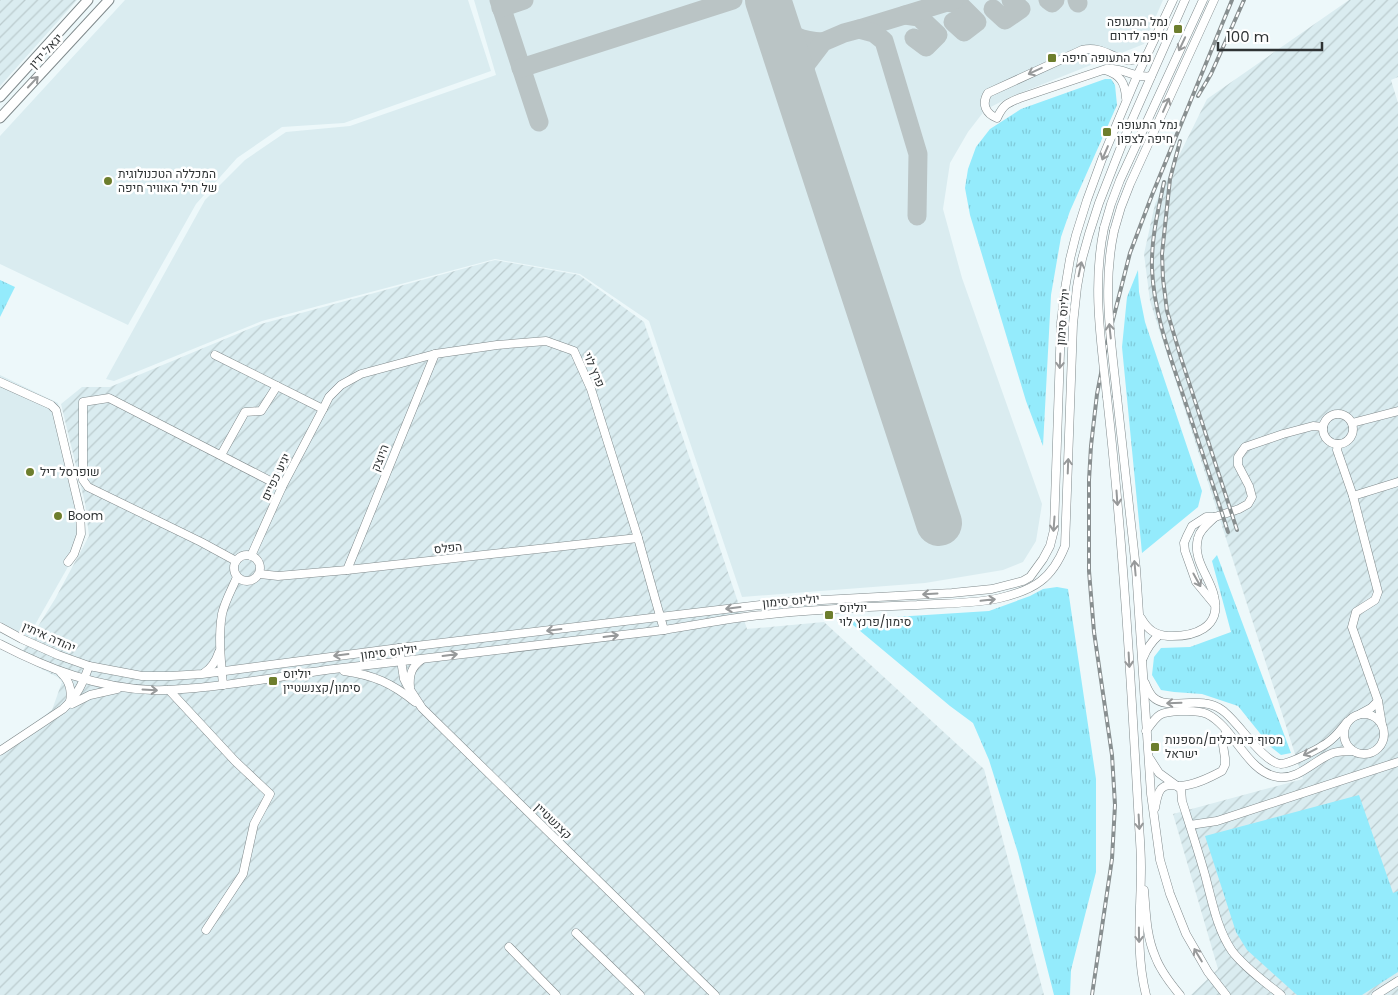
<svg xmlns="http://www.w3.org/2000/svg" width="1398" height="995" font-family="Poppins,Heebo,sans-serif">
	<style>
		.built { fill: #daecf0 }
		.industrial { fill: url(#industrial-furrows) }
		.grass { fill: url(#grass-tufts) }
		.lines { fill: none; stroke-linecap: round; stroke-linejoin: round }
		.taxiway { stroke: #bac4c5; stroke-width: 19 }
		.runway { stroke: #bac4c5; stroke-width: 46 }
		.minor-casing { stroke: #808a8c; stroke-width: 9 }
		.major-casing { stroke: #808a8c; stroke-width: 11 }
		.minor { stroke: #fff; stroke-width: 8 }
		.major { stroke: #fff; stroke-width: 9 }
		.rail-casing { stroke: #888f90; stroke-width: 4 }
		.rail { stroke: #fff; stroke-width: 2; stroke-dasharray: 5.5; stroke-linecap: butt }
		.minor-bridge-casing { stroke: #808a8c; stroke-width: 9; stroke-linecap: butt }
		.minor-bridge { stroke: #fff; stroke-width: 8 }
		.oneway { stroke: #97999a }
		.poi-dot { fill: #6d7e2d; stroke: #fff; stroke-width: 2 }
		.labels { text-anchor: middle; stroke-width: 5; stroke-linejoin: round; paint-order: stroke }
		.poi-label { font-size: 12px; fill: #2f3334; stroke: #fff; text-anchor: start }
		.street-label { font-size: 12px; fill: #2f3334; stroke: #fff }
	</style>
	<defs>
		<pattern id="industrial-furrows" width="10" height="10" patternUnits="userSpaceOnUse" patternTransform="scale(1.25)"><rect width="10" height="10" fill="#daecf0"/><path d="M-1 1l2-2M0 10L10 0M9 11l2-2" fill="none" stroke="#bbcbce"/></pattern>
		<pattern id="grass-tufts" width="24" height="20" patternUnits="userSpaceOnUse" patternTransform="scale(1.25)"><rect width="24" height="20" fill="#94ebfc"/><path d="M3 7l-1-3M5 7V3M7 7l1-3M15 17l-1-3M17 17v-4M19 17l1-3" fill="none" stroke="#80cad9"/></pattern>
	</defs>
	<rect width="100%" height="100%" fill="#edf8fa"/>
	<g class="built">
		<path d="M125,0h343l23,71 -147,52 -62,4 -45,31 -41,46 -68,121 -128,-61v-128z"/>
		<path d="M474,0h689l-19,44 -134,53 -25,13 -17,22 -18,31 -7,46 19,69 80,226 -6,37 -13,21 -20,8 -78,13 -183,14 -93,-276 -69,-47 -85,-15 -233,62 -148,60 -8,-2 99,-179 40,-40 41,-28 64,-6 146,-51z"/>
		<path d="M0,375l58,28 25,100 2,34 -57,100 -28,-15z"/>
	</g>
	<g class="industrial">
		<path d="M0,0h77l-77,86z"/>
		<path d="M1349,0h49v77l-7,3 7,23v892h-207l27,-26 -45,-155 130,-35 -153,-478 -6,-47 11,-50 52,-105z"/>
		<path d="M495,260l84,15 65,47 103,307 77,-7 160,147 60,226h-1044v-247l52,-38 10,-28 -3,-4 -40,-21 36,-58 34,-63 -4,-33 -24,-99 21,-17h28l151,-63z"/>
	</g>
	<g class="grass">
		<path d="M1105,79h6l4,6 2,20 -47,106 -9,26 -10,58 -8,151 -17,-45 -56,-186 -5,-27 3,-19 8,-22 14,-18 31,-20z"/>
		<path d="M1138,270l1,22 6,30 57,169 -4,16 -56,46 -20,-206 5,-50z"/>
		<path d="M0,280l15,7 -15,30z"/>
		<path d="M1217,555l74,198 -10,2 -10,-8 -33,-41 -36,-12 -28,-2 -13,-2 -9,-15 2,-18 7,-9 29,-1 41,-15 -19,-71z"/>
		<path d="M1057,587l11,2 28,190v93l-25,98 -1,25h-16l-36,-142 -29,-93 -16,-37 -23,-17 -103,-86 142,-9 41,-15 13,-7z"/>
		<path d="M1359,795l34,98 5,-2v81l-36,23h-65l-50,-45 -11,-18 -31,-96z"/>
	</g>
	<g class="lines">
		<g class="taxiway">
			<path d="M499,0l40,122"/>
			<path d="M1048,0l4,3 3,-3"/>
			<path d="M1077,0l1,3"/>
			<path d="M948,2l12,3 17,17 -13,10 -11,-10"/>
			<path d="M501,8l23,-8"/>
			<path d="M993,9l12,11 16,-11 -10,-9"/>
			<path d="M905,15l14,2 19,18 -12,12 -12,-9"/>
			<path d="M774,20c17,16 26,21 49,22"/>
			<path d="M859,29l95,-29"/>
			<path d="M521,68l212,-68"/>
			<path d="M799,95l1,-18 7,-14 16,-21 21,-9 15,-4 15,4 10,8 34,113 -1,62"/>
		</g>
		<path class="runway" d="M768,0l171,523"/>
		<defs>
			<g id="minor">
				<path d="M1146,56c-29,14 -36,-12 -64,-6l-94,43c-7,11 -2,21 9,25 6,-13 10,-15 23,-20l86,-29c16,-2 30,10 45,7"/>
				<path d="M1105,70c16,5 20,13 21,28"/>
				<path d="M1104,228l7,-24 9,-24 83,-180"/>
				<path d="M1114,231l7,-24 9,-23 84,-184"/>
				<path d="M215,355l108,54"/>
				<path d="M0,382l51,23 5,5 24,101 1,23 -7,20 -6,8"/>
				<path d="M1107,397c16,143 24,285 32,428 1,14 2,28 2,42 0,44 -6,83 5,128"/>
				<path d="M1117,397l19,172 15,225 9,66 10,34 16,40 22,38 18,23"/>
				<circle cx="1338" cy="429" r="15"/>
				<path d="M1352,423l46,-12"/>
				<path d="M1338,444l-1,6 16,46 25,96 -3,8 -19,12 -4,15 26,74 4,24"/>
				<path d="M221,455l24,-43 16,-1 16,-25"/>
				<path d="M1353,496l45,-14"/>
				<circle cx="247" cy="568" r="13"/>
				<path d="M251,556l31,-69 41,-78 6,-12 12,-12 20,-11 74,-20 62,-9 49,-4 28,10 17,38 47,149 26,92"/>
				<path d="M236,561l-35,-19 -113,-55 -5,-7v-78l26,-4 173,89"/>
				<path d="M347,570l88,-216"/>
				<path d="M260,574l18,2 69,-6 291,-32"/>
				<path d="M1215,605l-19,-23 -11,-31 -1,-8 3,-7 5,-10 14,-9h9l24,-8 9,-5 4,-7 -3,-11 -11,-21v-8l7,-10 38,-13 30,-8 10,1"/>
				<path d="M1141,618c7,12 14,17 27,18 26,1 54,-8 46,-40 -4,-19 -22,-36 -16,-58 2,-9 11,-15 17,-21"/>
				<path d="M0,627l22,12 36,16 31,11 53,10h29l31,-2 197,-26 386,-46 167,-9 40,-4 31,-8 7,-4 13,-18 7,-13 4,-16 7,-207 4,-34 5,-30 6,-24 11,-35 15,-41 35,-83 36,-76"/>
				<path d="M0,644c48,25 98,44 152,46 15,1 30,-1 44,-2 46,-4 92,-13 138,-19 110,-13 220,-25 330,-39 33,-5 65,-12 98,-15 52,-6 103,-8 155,-10 25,-2 59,-1 83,-7 34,-8 52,-19 65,-52l8,-222 4,-37 5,-28 7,-25 10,-31 29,-74 57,-129"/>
				<path d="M399,648l5,31 3,6 15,23 293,287"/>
				<path d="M1143,658c4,-10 8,-16 16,-23"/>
				<path d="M344,671c29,4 48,12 71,31"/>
				<path d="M61,673c9,8 11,18 9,29"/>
				<path d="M204,673c8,-5 12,-12 15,-21"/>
				<path d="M1145,683c2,5 4,10 8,14 15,15 47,-3 69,13 16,11 41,53 59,54 9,0 44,-18 51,-25 6,-5 11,-12 15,-17"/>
				<path d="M223,685c-2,-23 -5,-48 -1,-71 3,-13 10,-25 15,-37"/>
				<path d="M410,687c-1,-11 1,-20 11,-27"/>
				<path d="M169,690l66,71 35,33 -16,30 -11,50 -37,56"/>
				<path d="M72,704l18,-9 27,-6"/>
				<circle cx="1364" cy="734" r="20"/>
				<path d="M1360,714l11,-6 7,-7"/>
				<path d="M1146,731c12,-17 13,-19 34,-20 9,0 19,-1 27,3 27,13 40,59 71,63 21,3 36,-17 55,-24 7,-2 13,-2 19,-2"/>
				<path d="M0,751l63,-42c14,-13 20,-26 26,-43"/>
				<path d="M1150,759l9,14 22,16 1,12c8,25 16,49 23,74 7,26 12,54 27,76 13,17 33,31 49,44"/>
				<path d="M1155,808c1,-5 2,-14 6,-19 6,-6 13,-3 19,-3 15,-1 29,-8 42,-15l3,-6v-7l-2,-13 2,-7 1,-8"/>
				<path d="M1190,825l27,-4 181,-59"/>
				<path d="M1144,890c2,22 2,45 11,66 5,14 15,27 25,39"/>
				<path d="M576,933l64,62"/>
				<path d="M509,947l47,48"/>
				<path d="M1376,995l22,-14"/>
			</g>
			<g id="major">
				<path d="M0,97l88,-97"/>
				<path d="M0,118l109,-118"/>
			</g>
		</defs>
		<use href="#minor" class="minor-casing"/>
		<use href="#major" class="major-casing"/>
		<use href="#minor" class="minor"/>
		<use href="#major" class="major"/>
		<defs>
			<g id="rail">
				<path d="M1198,96l13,-22 33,-74"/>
				<path d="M1180,141l-10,38 -8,75 1,25 4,32 14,47 56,172"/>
				<path d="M1164,182c-6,29 -13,57 -12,87 2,45 18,87 32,129 15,45 30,90 44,134"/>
				<path d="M1092,995l20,-136 3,-54 -3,-50 -18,-123 -5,-61v-91l2,-34 6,-52 10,-51 23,-90 22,-58 80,-195"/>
			</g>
		</defs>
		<use href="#rail" class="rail-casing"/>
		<use href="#rail" class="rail"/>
		<defs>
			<g id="minor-bridge">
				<path d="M1104,228c-12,57 -3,113 3,169"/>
				<path d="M1114,231c-12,56 -3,109 3,166"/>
			</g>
		</defs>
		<use href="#minor-bridge" class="minor-bridge-casing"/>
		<use href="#minor-bridge" class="minor-bridge"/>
	</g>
	<defs><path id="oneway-shaft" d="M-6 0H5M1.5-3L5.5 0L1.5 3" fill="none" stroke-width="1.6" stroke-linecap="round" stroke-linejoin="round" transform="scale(1.25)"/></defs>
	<g class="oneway">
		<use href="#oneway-shaft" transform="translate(1182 44) rotate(115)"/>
		<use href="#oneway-shaft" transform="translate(1035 71) rotate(155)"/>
		<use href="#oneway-shaft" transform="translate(33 82) rotate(-47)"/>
		<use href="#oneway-shaft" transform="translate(1166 105) rotate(-66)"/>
		<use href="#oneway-shaft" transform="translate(1105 153) rotate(113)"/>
		<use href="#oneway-shaft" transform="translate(1080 269) rotate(-78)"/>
		<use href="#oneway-shaft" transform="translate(1110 331) rotate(-96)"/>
		<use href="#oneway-shaft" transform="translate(1060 361) rotate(92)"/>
		<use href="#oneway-shaft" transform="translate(1068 466) rotate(-88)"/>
		<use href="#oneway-shaft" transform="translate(1117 498) rotate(86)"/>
		<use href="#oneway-shaft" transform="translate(1054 524) rotate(94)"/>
		<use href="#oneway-shaft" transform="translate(1135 568) rotate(-95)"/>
		<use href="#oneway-shaft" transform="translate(1197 580) rotate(61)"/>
		<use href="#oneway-shaft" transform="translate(930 594) rotate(177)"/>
		<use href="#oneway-shaft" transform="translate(988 600) rotate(-6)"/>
		<use href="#oneway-shaft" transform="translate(733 608) rotate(173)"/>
		<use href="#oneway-shaft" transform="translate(554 630) rotate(173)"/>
		<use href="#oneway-shaft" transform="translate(611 636) rotate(-7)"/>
		<use href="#oneway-shaft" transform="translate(341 655) rotate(173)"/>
		<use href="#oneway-shaft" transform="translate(450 655) rotate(-7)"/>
		<use href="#oneway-shaft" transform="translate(1129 660) rotate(87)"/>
		<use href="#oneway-shaft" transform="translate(150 690) rotate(3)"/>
		<use href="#oneway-shaft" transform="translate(1174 703) rotate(178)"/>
		<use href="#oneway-shaft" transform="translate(1310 752) rotate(153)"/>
		<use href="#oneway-shaft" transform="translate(1139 822) rotate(87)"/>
		<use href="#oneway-shaft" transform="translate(1139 935) rotate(89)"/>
		<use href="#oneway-shaft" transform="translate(1198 955) rotate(-121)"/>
	</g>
	<g class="poi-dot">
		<rect x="1173" y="24" width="10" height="10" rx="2.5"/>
		<rect x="1047" y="53" width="10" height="10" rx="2.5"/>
		<rect x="1102" y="127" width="10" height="10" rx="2.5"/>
		<circle cx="108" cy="181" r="5"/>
		<circle cx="30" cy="472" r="5"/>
		<circle cx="58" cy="516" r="5"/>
		<rect x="824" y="610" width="10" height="10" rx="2.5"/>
		<rect x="268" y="676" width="10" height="10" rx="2.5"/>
		<rect x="1150" y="742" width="10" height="10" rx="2.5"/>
	</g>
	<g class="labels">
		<g class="poi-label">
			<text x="1168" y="26" text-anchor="end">נמל התעופה<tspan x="1168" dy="14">חיפה לדרום</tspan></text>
			<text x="1062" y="62">נמל התעופה חיפה</text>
			<text x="1117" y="129">נמל התעופה<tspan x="1117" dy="14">חיפה לצפון</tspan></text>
			<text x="118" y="178">המכללה הטכנולוגית<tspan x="118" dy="14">של חיל האוויר חיפה</tspan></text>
			<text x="40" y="476">שופרסל דיל</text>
			<text x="68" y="520">Boom</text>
			<text x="839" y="612">יוליוס<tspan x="839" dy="14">סימון/פרנץ לוי</tspan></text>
			<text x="283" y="678">יוליוס<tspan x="283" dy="14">סימון/קצנשטיין</tspan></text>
			<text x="1165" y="744">מסוף כימיכלים/מספנות<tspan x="1165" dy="14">ישראל</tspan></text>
		</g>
		<g class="street-label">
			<text transform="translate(46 51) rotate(-47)" y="4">יגאל ידין</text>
			<text transform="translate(1063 317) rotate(-85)" y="4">יוליוס סימון</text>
			<text transform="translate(594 370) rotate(67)" y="4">פרץ לוי</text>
			<text transform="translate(380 458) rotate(-68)" y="4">היוצק</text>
			<text transform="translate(276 477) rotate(-64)" y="4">יגיע כפיים</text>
			<text transform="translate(448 548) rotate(-6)" y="4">הפלס</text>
			<text transform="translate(791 601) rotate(-5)" y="4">יוליוס סימון</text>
			<text transform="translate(49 637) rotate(24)" y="4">יהודה איתין</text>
			<text transform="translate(389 652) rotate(-7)" y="4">יוליוס סימון</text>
			<text transform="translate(553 821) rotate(44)" y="4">קצנשטיין</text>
		</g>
	</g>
	<path d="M1218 42v8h104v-8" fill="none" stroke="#2f3334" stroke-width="2.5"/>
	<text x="1226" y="42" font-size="15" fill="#2f3334" stroke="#ffffff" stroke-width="4" paint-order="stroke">100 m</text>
</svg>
